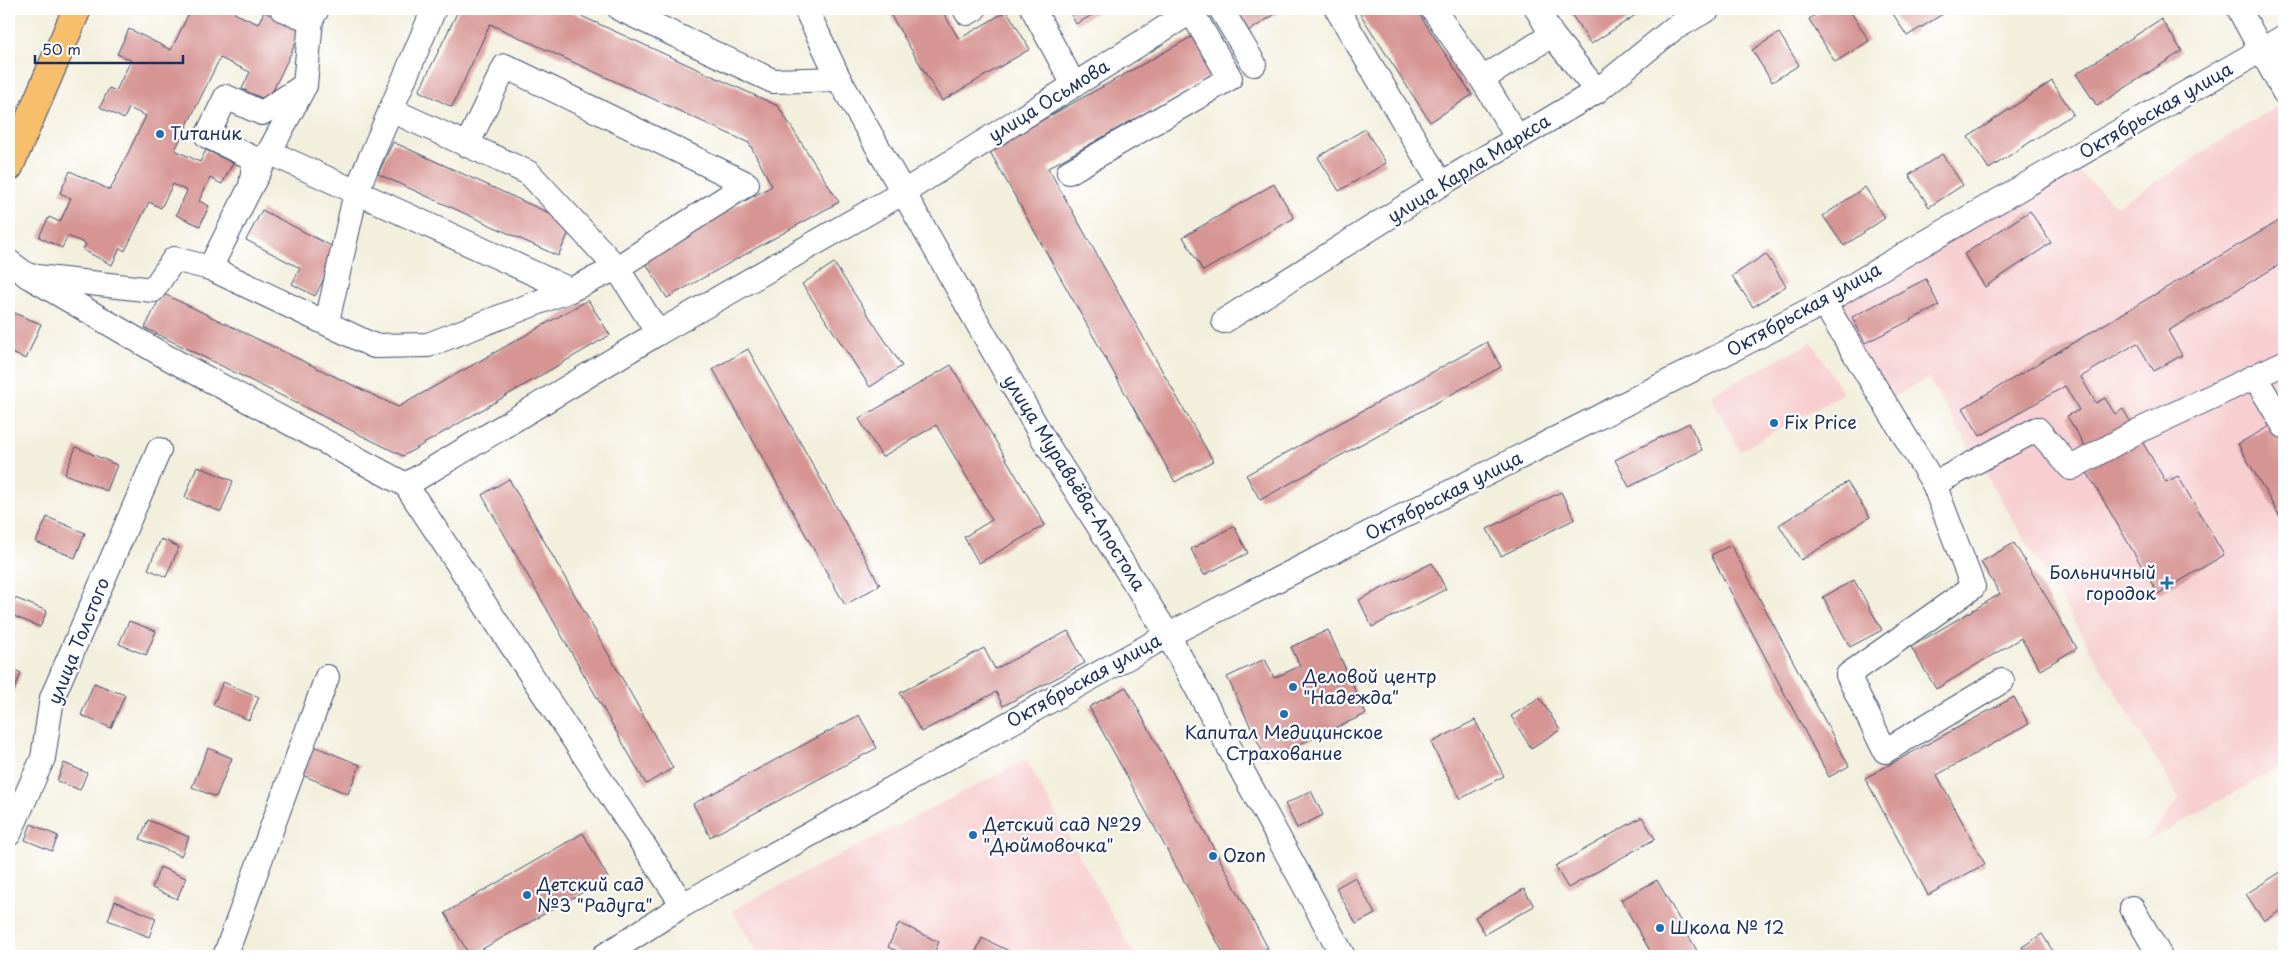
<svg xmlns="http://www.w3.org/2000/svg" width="2293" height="965" font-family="'Playpen Sans',sans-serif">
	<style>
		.built { fill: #f7cfd0 }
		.building { fill: #d69493 }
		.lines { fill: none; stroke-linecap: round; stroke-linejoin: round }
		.minor-casing { stroke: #3b4c71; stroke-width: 26 }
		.major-casing { stroke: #3b4c71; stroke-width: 30 }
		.minor { stroke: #fff; stroke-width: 24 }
		.major { stroke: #f7bf6c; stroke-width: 28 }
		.poi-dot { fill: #1f6fb2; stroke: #fff; stroke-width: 2 }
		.labels { text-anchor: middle; stroke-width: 4.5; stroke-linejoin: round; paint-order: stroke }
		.street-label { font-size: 18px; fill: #1b2f5e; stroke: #fff }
		.poi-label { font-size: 18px; fill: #1b2f5e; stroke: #fff; text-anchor: start }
	</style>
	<rect width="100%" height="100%" fill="#fff"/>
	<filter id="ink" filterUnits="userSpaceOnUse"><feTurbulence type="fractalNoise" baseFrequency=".02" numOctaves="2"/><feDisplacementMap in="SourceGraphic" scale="10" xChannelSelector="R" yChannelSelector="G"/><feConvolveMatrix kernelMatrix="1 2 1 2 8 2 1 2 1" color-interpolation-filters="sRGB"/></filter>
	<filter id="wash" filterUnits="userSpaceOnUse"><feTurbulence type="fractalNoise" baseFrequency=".0096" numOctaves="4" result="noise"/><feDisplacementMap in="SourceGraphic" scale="20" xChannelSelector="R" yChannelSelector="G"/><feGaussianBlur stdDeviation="1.12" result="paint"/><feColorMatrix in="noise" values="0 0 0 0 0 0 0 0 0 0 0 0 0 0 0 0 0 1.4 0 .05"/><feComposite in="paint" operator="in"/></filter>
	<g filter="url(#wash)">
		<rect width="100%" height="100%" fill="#f3efdd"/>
		<g class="built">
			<path d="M2284,102v663l-140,78 35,-45 -251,-420 -40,22 -55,-92 239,-142 45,40z"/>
			<path d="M1812,342l31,51 -103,58 -30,-56z"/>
			<path d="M1026,760l109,196h-376l-27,-46z"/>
		</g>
		<g id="blocks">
			<g class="building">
				<path d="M191,9h45l-2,4 24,11 6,-12 38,18 -34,71 -26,-12 8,-17 -30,-14 -45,92 25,12 6,-12 27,13 -11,21 -12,-6 -11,23 10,5 -9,20 -24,-11 11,-24 -14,-7 -12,24 -12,-6 -24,49 -5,-3 -8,17 -29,-15 3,-6 -18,-8 -6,12 -23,-11 10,-20 11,5 11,-24 -11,-5 10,-22 40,19 36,-74 -17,-8 -5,11 -24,-12 9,-19 7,3 15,-31 -14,-6 12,-25 42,21z"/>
				<path d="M459,9h107l212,97 61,96 -172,96 -25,-41 130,-71 -23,-43 -259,-119 -38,83 -33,-16z"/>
				<path d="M887,9h54l18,30 48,-28 23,38 -88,52z"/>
				<path d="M1068,9h35l-27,15z"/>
				<path d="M1235,9h48l-34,22z"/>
				<path d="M1357,9h59l56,86 -42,27z"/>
				<path d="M1568,9h77l-54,35z"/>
				<path d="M1825,9h24l20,32 -34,21 -26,-43z"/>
				<path d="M1890,9h61l-44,27z"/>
				<path d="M2161,19l21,32 -85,55 -21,-32z"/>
				<path d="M1779,33l20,32 -27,17 -20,-32z"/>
				<path d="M1193,36l21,38 -166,94 165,293 -38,21 -186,-332z"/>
				<path d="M2052,81l21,33 -84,55 -21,-32z"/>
				<path d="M1365,129l21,34 -47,28 -21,-34z"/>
				<path d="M393,142l180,82 -15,32 -180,-82z"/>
				<path d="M1942,154l21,31 -34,22 -20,-32z"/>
				<path d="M1274,184l20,34 -91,53 -20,-34z"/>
				<path d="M1865,187l20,31 -41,28 -21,-30z"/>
				<path d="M262,210l77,40 -24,46 -23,-12 8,-16 -54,-28z"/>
				<path d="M2030,211l21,32 -66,44 -21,-33z"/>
				<path d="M2284,218v44l-116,69 14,24 -28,16 -17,-28 -56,34 15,26 9,-5 10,16 8,-5 43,73 12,-6 46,79 -66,39 -73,-125 10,-6 -28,-47 12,-6 -14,-24 -85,50 -17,-28z"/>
				<path d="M1766,254l20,32 -33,21 -21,-31z"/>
				<path d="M834,263l68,103 -32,21 -68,-103z"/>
				<path d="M1926,279l13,27 -74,37 -13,-26z"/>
				<path d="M162,293l236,114 190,-107 22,35 -207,121 -258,-128z"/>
				<path d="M14,313l27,11 -15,35 -17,-7v-26z"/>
				<path d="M1487,342l14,25 -241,133 -14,-25z"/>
				<path d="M748,349l132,236 -35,20 -132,-236z"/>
				<path d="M951,365l94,160 -66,38 -15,-26 28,-17 -56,-95 -54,32 -23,-38z"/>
				<path d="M1689,423l13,27 -73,37 -14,-27z"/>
				<path d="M2275,423l9,17v84l-46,-80z"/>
				<path d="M76,447l41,18 -10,26 -42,-17z"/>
				<path d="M197,466l36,15 -12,31 -36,-15z"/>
				<path d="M509,479l164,289 -27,16 -164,-289z"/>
				<path d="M1847,482l23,35 -69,43 -22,-35z"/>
				<path d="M1561,492l14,27 -74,37 -14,-27z"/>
				<path d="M47,517l38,16 -10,25 -39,-16z"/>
				<path d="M1234,526l14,27 -44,22 -13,-26z"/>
				<path d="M161,539l18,8 -13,30 -18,-8z"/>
				<path d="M2014,543l63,105 -37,22 -19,-32 -85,51 -25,-42 89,-53 -19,-32z"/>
				<path d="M1731,545l118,221 -20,11 -118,-222z"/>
				<path d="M1432,563l14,26 -74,38 -13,-27z"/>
				<path d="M1854,580l28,50 -32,17 -27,-50z"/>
				<path d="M15,598l32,13 -7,16 -31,-13z"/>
				<path d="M129,621l27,10 -10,24 -27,-11z"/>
				<path d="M1328,630l38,84 -100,45 -39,-82 38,-18 9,19 26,-12 -9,-19z"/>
				<path d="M1068,631l17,32 -82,43 -7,-14 -75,40 -21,-39 84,-45 11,21z"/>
				<path d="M9,667l12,6 -8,20 -4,-2z"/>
				<path d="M223,682l36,15 -10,23 -36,-15z"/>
				<path d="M94,683l31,12 -14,33 -30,-13z"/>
				<path d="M1126,687l142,261 -16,8h-27l-136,-249z"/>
				<path d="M2014,697l15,27 -92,51 48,89 -57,31 -63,-117z"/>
				<path d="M1540,698l20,32 -29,18 -20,-32z"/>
				<path d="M859,715l18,33 -167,89 -17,-33z"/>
				<path d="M1475,720l29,56 -44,23 -29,-56z"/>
				<path d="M314,746l46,19 -12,29 -46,-19z"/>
				<path d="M208,748l24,10 -16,39 -24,-10z"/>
				<path d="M64,763l23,10 -7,17 -23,-9z"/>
				<path d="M1311,791l12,24 -26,13 -12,-24z"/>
				<path d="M1642,817l13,22 -87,49 -13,-22z"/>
				<path d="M148,820l41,17 -8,19 -41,-17z"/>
				<path d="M31,824l27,12 -6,15 -27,-11z"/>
				<path d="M583,833l25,45 -138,78 -25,-43z"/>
				<path d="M160,867l26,11 -9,21 -25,-11z"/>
				<path d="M2284,870v38l-20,13 -18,-27z"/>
				<path d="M1355,877l20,37 -19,10 -20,-36z"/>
				<path d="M1657,880l43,76h-47l-32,-56z"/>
				<path d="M1524,889l10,17 -49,28 -10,-17z"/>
				<path d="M115,901l41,17 -7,19 -41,-17z"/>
				<path d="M899,923l40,19 -7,14h-24l-20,-9z"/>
				<path d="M2042,934l14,22h-29l-5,-9z"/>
				<path d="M982,938l27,13 -2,5h-33z"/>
			</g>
		</g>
	</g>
	<g filter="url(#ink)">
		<use href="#blocks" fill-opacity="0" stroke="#3b4c71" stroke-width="1"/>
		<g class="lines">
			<defs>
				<g id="minor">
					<path d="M282,9l29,11"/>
					<path d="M620,9l153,72 66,-2"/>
					<path d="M806,9l33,70 205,361 124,195 175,321"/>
					<path d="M965,9l2,4 7,-4"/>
					<path d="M1033,9l41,76"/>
					<path d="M1221,9l33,55"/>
					<path d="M1337,9l104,175"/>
					<path d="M1433,9l49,70 35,58"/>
					<path d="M1537,9l15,26 45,56"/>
					<path d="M2239,9l45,83"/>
					<path d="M1482,79l70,-44"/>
					<path d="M305,85l6,-65 6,-11"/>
					<path d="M391,110l138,63 88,95 41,65"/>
					<path d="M269,152l301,138"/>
					<path d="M1069,172l161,-94 -39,-67"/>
					<path d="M9,262l19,14 135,79 243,130 277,420"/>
					<path d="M210,268l41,-82 4,-27 -48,-23 19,-39 36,16 43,-28 -54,101"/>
					<path d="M28,276l125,14 21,-31 36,9 164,78 54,-1 142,-55 47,-22 130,-84 -242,-118 -38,79"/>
					<path d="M1824,303l110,181 103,-55 34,39 65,-36 148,-69"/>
					<path d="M1224,321l217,-137 156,-93 76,-62 35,-20"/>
					<path d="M327,322l29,-130 78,-183"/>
					<path d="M2255,377l29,49"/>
					<path d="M1934,484l39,103 -125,88 37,76 117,-70"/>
					<path d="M406,485l252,-152 246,-141 291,-183"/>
					<path d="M9,834l34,-76 9,-60 107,-248"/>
					<path d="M2132,908l28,48"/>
					<path d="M225,956l102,-279"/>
					<path d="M604,956l79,-51 485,-270 656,-332 71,-43 389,-223"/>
				</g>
				<path id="major" d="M9,167l68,-158"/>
			</defs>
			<use href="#minor" class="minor-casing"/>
			<use href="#major" class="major-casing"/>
			<use href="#minor" class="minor"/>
			<use href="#major" class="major"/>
		</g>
	</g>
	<g class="poi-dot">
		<circle cx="160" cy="134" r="5"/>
		<circle cx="1774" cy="423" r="5"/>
		<path d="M2164.5 575.5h5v5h5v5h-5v5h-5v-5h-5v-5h5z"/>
		<circle cx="1293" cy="687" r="5"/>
		<circle cx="1284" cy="714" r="5"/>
		<circle cx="973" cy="835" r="5"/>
		<circle cx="1213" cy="856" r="5"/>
		<circle cx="527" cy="895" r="5"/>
		<circle cx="1660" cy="928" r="5"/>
	</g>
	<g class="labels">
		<g class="street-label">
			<text transform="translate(1049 101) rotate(-32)" y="6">улица Осьмова</text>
			<text transform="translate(2156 111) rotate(-30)" y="6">Октябрьская улица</text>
			<text transform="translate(1469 169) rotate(-32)" y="6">улица Карла Маркса</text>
			<text transform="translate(1804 310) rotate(-29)" y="6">Октябрьская улица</text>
			<text transform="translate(1074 483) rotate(58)" y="6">улица Муравьёва-Апостола</text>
			<text transform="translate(1444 496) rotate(-27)" y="6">Октябрьская улица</text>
			<text transform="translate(79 641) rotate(-68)" y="6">улица Толстого</text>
			<text transform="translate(1084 681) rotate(-29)" y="6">Октябрьская улица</text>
		</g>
		<g class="poi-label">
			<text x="170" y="140">Титаник</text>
			<text x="1784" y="429">Fix Price</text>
			<text x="2156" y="579" text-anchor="end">Больничный<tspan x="2156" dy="21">городок</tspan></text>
			<text x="1303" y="683">Деловой центр<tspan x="1303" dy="21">"Надежда"</tspan></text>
			<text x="1284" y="739" text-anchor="middle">Капитал Медицинское<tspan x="1284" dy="21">Страхование</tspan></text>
			<text x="983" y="831">Детский сад №29<tspan x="983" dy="21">"Дюймовочка"</tspan></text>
			<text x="1223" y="862">Ozon</text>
			<text x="537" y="891">Детский сад<tspan x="537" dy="21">№3 "Радуга"</tspan></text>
			<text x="1670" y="934">Школа № 12</text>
		</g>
	</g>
	<rect width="2293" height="965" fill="none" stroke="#fff" stroke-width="30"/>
	<path d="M35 55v8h148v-8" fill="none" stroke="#1b2f5e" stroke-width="2.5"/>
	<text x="42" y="55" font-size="15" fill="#1b2f5e" stroke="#ffffff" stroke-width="4" paint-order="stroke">50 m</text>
</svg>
